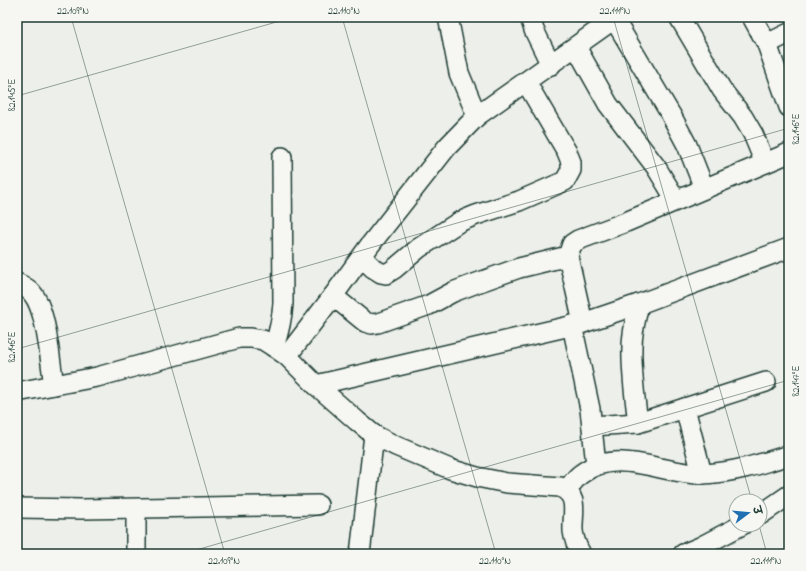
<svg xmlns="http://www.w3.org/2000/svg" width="806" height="571" font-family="'Indie Flower','Playpen Sans Deva',sans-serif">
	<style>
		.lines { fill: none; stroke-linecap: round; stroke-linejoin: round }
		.minor-casing { stroke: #1f3d34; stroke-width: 22 }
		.minor { stroke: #f6f6f2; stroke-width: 19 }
		.ticks { fill: none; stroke: #1f3d34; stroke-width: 1; stroke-opacity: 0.45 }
		.neatline { fill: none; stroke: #1f3d34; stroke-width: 1.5 }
		.ticks-label { font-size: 10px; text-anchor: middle; fill: #1f3d34 }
	</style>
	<rect width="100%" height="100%" fill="#edefea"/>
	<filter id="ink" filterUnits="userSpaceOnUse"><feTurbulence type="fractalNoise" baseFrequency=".025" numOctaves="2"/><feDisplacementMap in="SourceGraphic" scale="8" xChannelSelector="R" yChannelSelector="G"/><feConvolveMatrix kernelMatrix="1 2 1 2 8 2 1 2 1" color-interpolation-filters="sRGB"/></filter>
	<g filter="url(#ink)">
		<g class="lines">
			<defs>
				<g id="minor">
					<path d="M448,17l11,56 18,43"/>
					<path d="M530,17l4,13 17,35"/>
					<path d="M679,17l43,73 21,27 10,17 12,29"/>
					<path d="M752,17l15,27 22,63"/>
					<path d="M614,19l57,96 16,30 17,43"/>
					<path d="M767,44l22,-11"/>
					<path d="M576,47l32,57 48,63 20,33"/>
					<path d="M362,257l11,11 8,5 5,1 8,-5 25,-21 40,-26 17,-7 43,-14 46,-20 6,-11v-8l-4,-10 -41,-70"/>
					<path d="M17,283c6,3 11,5 15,10 15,17 18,69 22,92"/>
					<path d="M333,296l32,26 7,2 6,-1 51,-18 24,-13 21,-8 45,-16 49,-12"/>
					<path d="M583,323l-15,-67 4,-12 6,-4 48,-18 163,-69"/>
					<path d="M572,325l18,84 6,56"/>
					<path d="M274,347c5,-15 8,-28 9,-44l-1,-146"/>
					<path d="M287,356l46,-60 37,-51 77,-98 30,-31 140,-99"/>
					<path d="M316,385l267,-62 56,-19 150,-56"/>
					<path d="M17,392l80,-15 142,-39h12l12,2 11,7 13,9 29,29 41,36 17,14 22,11 54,23 27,8 30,6 53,4c20,9 12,26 13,44 1,8 4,16 8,23"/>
					<path d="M685,408l17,66"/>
					<path d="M638,423c-3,-25 -7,-51 -6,-77 0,-14 4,-28 7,-42"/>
					<path d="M592,426l46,-3 128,-41"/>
					<path d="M567,490c4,-5 8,-12 14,-16 36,-28 82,1 122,0 29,-1 58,-10 86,-19"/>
					<path d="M17,508l65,1 236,-4"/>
					<path d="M760,515l29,-20"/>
					<path d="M136,554v-45"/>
					<path d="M360,554l14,-119"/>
					<path d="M683,554l17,-7 42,-22"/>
				</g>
			</defs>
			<use href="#minor" class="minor-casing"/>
			<use href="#minor" class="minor"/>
		</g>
	</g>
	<path class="ticks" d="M71,17l154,537M342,17l154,537M613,17l139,484M17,96l277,-79M17,349l772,-221M759,525l8,29M182,554l607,-174"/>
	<rect width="806" height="571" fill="none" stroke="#f6f6f2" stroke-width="44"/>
	<g transform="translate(748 513) rotate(74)"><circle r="19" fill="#f6f6f2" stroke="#a0aca6"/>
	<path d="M0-3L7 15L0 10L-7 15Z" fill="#1f6fb2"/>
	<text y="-6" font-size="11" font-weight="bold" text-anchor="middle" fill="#1f3d34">उ</text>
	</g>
	<rect x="22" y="22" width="762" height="527" class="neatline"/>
	<g class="ticks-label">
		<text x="73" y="14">22.109°N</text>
		<text x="344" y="14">22.110°N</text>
		<text x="615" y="14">22.111°N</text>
		<text transform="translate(11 95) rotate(-90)" y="4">82.145°E</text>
		<text transform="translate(795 129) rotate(-90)" y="4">82.146°E</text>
		<text transform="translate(11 347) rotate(-90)" y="4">82.146°E</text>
		<text transform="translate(795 381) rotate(-90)" y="4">82.147°E</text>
		<text x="224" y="564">22.109°N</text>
		<text x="495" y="564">22.110°N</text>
		<text x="766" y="564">22.111°N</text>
	</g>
</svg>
